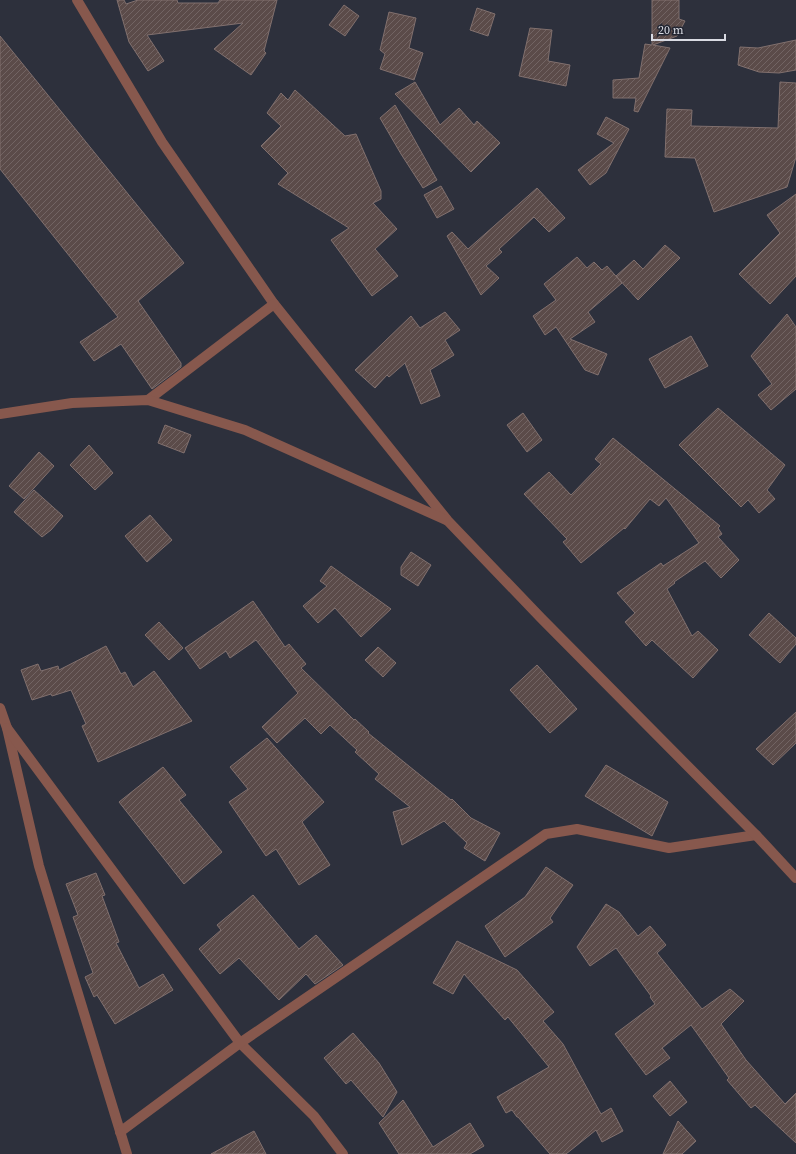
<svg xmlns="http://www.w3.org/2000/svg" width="796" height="1154" font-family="'Source Serif 4',serif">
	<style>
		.building { fill: url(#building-hatch); stroke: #81706e }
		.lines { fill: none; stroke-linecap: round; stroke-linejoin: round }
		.minor { stroke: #87584d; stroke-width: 10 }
		.tertiary { stroke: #87584d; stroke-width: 10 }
	</style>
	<defs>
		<pattern id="building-hatch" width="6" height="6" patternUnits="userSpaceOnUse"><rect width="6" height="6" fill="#5b4b49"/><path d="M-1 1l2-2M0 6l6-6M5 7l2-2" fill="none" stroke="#726463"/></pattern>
	</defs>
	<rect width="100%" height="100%" fill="#2d303c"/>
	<g class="building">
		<path d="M117,0h7l2,4 12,-4h39l1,3h40l2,-3h57l-13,51 2,2 -15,22 -37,-26 29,-26 -96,12 17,26 -16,10 -19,-29z"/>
		<path d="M652,0h27v19l6,2 -8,15 -24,9 17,3 -32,64 -4,-1 2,-13h-23v-18l26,-2 6,-34 7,1z"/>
		<path d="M344,5l15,11 -14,20 -16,-11z"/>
		<path d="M477,8l18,6 -7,22 -18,-6z"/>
		<path d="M389,12l27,6 -7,30 14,5 -9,27 -34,-11 5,-15 -5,-4z"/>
		<path d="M530,28l22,2 -4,31 22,4 -4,21 -47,-10z"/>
		<path d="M0,36l184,227 -46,38 43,62v4l-29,22 -31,-45 -27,17 -14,-19 38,-25 -118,-148z"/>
		<path d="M796,40v30l-17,3 -20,-1 -21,-7 2,-18 18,1z"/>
		<path d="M415,82l25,43 19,-17 15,17 3,-4 23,22 -29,29 -76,-78z"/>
		<path d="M780,82l16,1v74l-9,30 -73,25 -19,-54 -30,-1 2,-48 25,1 -1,16 87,2z"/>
		<path d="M295,90l50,46 11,-2 25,57v8l-8,4 24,26 -22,20 23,27 -26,20 -41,-56 18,-12 -71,-44 10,-11 -27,-27 20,-20 -14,-13 14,-20 7,7z"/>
		<path d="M395,105l42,75 -14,8 -22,-34 -21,-36z"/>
		<path d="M606,117l23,12 -23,44 -16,12 -12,-15 36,-27 -17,-9z"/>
		<path d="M441,186l13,23 -17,9 -13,-23z"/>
		<path d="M537,188l28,30 -16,14 -15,-15 -35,32 3,3 -16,14 13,12 -18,17 -34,-59 5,-4 16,17z"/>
		<path d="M796,194v82l-26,28 -31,-30 41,-41 -13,-18z"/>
		<path d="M665,245l15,13 -42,42 -22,-24 18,-16 9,9z"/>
		<path d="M577,257l10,11 7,-6 8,8 5,-4 15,17 -34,29 7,10 -25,17 37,15 -9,21 -13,-5 -29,-43 -11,8 -12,-19 23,-16 -12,-16z"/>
		<path d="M445,312l15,18 -15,10 9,15 -24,15 10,26 -19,8 -16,-41 -16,14 -2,-2 -12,13 -20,-18 56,-54 9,12z"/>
		<path d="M787,314l9,13v62l-25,21 -13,-15 14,-11 -21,-28z"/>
		<path d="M691,336l17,30 -43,22 -16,-29z"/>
		<path d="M718,408l67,57 -18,25 8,9 -16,14 -11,-13 -7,7 -62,-62z"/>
		<path d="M523,413l19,27 -15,12 -20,-27z"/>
		<path d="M165,425l26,10 -7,18 -26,-10z"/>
		<path d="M613,438l107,88 -2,2 4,6 -4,3 21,23 -18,18 -16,-17 -31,21 1,1 -8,6 25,47 6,-5 20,19 -25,28 -41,-38 -6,6 -21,-24 10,-9 -18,-20 44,-30 2,3 36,-23 -33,-45 -7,8 -9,-7 -25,30 -1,-1 -43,35 -18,-21 4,-3 -43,-45 25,-22 22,23 30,-31 -6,-5z"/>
		<path d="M89,445l24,28 -18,17 -25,-25z"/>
		<path d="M39,452l15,14 -30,33 -15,-13z"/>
		<path d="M34,490l29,26 -12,14 -9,7 -28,-25z"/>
		<path d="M150,515l22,25 -25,22 -22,-26z"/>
		<path d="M411,552l20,13 -13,21 -17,-11v-8z"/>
		<path d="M331,566l60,43 -30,28 -26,-29 -17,15 -15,-17 24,-20 -7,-5z"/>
		<path d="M253,601l32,46 4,-3 17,20 -5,4 53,52 1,-1 14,13 -1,1 83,67 1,-1 19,19 29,15 -15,28 -21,-13 3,-5 -23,-22 -42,24 -9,-33 17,-5 -35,-28 4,-5 -24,-22 2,-2 -27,-25 -9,9 -16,-16 -28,25 -15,-16 36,-34 -42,-53 -26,18 -4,-7 -26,18 -15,-21z"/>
		<path d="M769,613l27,25v6l-16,19 -31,-28z"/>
		<path d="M159,622l24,26 -14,12 -24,-25z"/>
		<path d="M106,646l15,28 4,-2 8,15 21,-16 38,50 -94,41 -16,-36 4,-2 -15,-34 -19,6 -1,-2 -19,6 -11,-30 17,-6 3,7 17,-5 1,4z"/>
		<path d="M378,647l18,16 -13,14 -18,-17z"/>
		<path d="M537,665l40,44 -27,24 -40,-43z"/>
		<path d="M796,712v31l-23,22 -17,-16z"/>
		<path d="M267,738l57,64 -22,20 28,43 -31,20 -23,-36 -10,7 -37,-54 19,-13 -18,-22z"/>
		<path d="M606,765l62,37 -16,34 -67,-40z"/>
		<path d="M163,767l23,28 -7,5 43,52 -38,32 -65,-82z"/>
		<path d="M546,867l27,18 -23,33 3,4 -48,35 -20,-31 40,-29z"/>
		<path d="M96,873l9,22 -3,1 17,46 -3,1 23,45 24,-14 10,16 -58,34 -18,-29 -3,2 -9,-20 8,-4 -20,-56 5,-2 -12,-31z"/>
		<path d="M253,895l46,54 17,-14 27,30 -28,19 -9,-10 -27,26 -40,-42 -19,16 -21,-25 22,-19 -4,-5z"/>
		<path d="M606,904l13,8 19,24 12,-10 16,19 -9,8 45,56 28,-20 14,12 -23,23 25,36 39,44 11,-11v50l-41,-38 -4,3 -24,-28 2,-2 -38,-53 -29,23 8,10 -24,17 -31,-41 40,-30 -5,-7 1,-1 -35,-48 -26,18 -13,-19z"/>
		<path d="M457,941l60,29 37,42 -11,9 20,23 38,70 10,-6 12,23 -21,11 -6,-12 -30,24h-16l-32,-37h-1l-5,-7 -6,3 -9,-16 52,-30 -41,-50 -3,3 -41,-46 -11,20 -20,-11z"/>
		<path d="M353,1033l26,30 18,29 -14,25 -32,-37 -5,4 -22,-26z"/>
		<path d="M670,1081l17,21 -17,14 -17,-20z"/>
		<path d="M403,1100l30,47 37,-24 14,23 -14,8h-71l-20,-31z"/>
		<path d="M678,1121l18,20 -14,13h-19z"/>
		<path d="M254,1131l12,23h-55z"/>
	</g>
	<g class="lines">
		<g class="minor">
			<path d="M0,708l7,20 32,138 88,288"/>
			<path d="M7,728l233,315 74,73 29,38"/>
			<path d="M120,1132l120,-89 306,-209 31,-5 92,19 87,-13"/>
		</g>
		<g class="tertiary">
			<path d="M77,0l85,142 112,162 174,217 93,97 215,217 40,43"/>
			<path d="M148,400l126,-96"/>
			<path d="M0,414l72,-11 76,-3 97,30 201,90"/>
		</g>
	</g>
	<path d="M652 34v6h73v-6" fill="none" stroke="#d9dbe3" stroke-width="2"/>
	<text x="658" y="34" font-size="12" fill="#d9dbe3" stroke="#232632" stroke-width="3" paint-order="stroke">20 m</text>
</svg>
